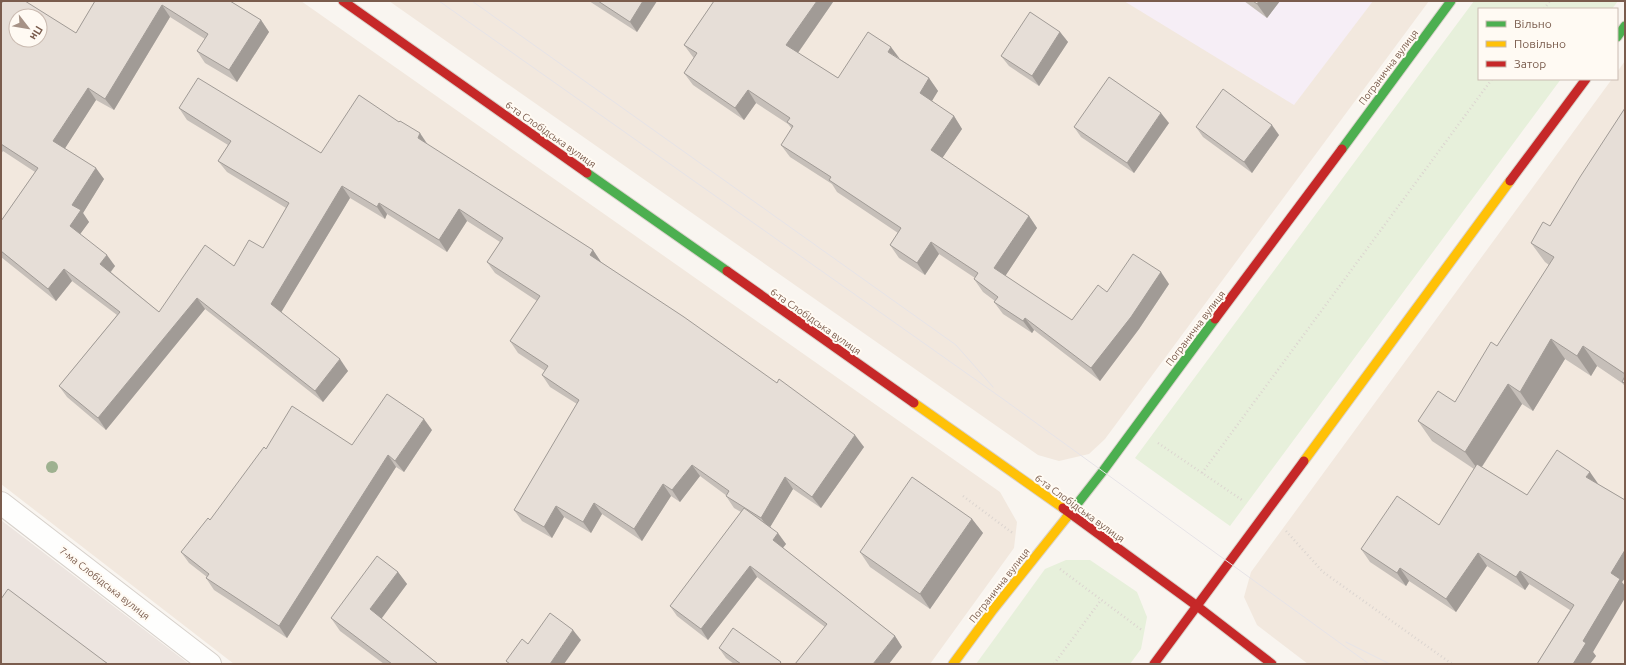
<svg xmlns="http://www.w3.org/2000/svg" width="1626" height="665" font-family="Ubuntu,sans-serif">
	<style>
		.residential { fill: #f2e8de; fill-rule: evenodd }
		.industrial { fill: #ede5e0 }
		.education { fill: #f6eef6 }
		.green { fill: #e7f0db }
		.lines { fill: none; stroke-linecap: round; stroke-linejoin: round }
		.street-casing { stroke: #d7d1cb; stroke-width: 24 }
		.fast-casing { stroke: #d9d2cb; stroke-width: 11 }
		.slow-casing { stroke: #d9d2cb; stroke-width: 11 }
		.jam-casing { stroke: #d9d2cb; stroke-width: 11 }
		.path { stroke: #dcd5d0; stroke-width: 2.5; stroke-dasharray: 1 3; stroke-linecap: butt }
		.street { stroke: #fefefd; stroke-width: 22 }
		.fast { stroke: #4caf50; stroke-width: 9 }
		.slow { stroke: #ffc107; stroke-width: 9 }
		.jam { stroke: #c62828; stroke-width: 9 }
		.tram { stroke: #e6e3e7; stroke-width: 1 }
		.tree { fill: #9eb190 }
		.wall { fill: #c6bfb9 }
		.shaded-wall { fill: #a19b96 }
		.building { fill: #e6ded7; stroke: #a19b96; fill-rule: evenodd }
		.labels { text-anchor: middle; stroke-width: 4; stroke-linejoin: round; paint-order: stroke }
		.street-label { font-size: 10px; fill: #7a5c4d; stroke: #fffaf3 }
	</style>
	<rect width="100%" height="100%" fill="#f9f5f0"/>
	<g class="residential">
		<path d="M1,1h300l699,491 17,30 -3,26 -84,116h-696l-233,-180zM16,16h24v24h-24z"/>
		<path d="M389,1h1040l-324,438 -16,15 -30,7 -21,-6z"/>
		<path d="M1625,61v603h-317l-51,-39 -13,-28 7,-25 361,-493h5v-7z"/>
	</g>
	<path class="industrial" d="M1,520l188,144h-188z"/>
	<path class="education" d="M1124,1h249l-79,104z"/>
	<g class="green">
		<path d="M1474,1h144l-6,8h-133v70h82l-331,447 -95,-68z"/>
		<path d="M1066,560h24l47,32 10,25 -6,32 -11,15h-154l69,-95z"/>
	</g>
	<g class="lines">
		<defs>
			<path id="street" d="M1,503l209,161"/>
			<g id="fast">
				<path d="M1617,37l8,-11"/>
				<path d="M1342,149l109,-148"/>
				<path d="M587,173l140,98"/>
				<path d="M1067,517l36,-46 112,-152"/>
			</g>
			<g id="slow">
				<path d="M914,403l149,105"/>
				<path d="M1304,461l206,-280"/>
				<path d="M953,664l39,-53 75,-94"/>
			</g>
			<g id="jam">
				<path d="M343,1l244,172"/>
				<path d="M1510,181l76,-102"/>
				<path d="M727,271l187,132"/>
				<path d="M1215,319l127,-170"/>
				<path d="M1063,508l134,98 75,58"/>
				<path d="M1154,664l150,-203"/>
			</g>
		</defs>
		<use href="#street" class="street-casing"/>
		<use href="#fast" class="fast-casing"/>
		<use href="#slow" class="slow-casing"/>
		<use href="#jam" class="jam-casing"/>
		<g class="path">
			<path d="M1544,9l6,-8"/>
			<path d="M1158,443l84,57"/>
			<path d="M1202,473l290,-394"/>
			<path d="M963,496l51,38"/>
			<path d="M1286,531l37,41 129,92"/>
			<path d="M1060,569l83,62"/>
			<path d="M1054,664l47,-64"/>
		</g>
		<use href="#street" class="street"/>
		<use href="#fast" class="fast"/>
		<use href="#slow" class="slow"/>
		<use href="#jam" class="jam"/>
		<g class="tram">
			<path d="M439,1l564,398 366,265"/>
			<path d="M472,1l484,344 37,42"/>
			<path d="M1346,642l44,22"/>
		</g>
	</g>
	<circle class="tree" cx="52" cy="467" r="6"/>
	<g class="wall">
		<path d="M95,1h135l31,19 8,12 -32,50 -32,-19 -8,-12 8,-12 -35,-22 -56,93 -18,-10 -31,48 39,31 -21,34 6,9 -9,12 35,32 -4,6 48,40 104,-64 23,-40 -59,-36 -9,-11 10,-16 -41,-25 -8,-12 142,45 107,-8 165,105 8,12 263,185 -43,61 -28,-19 -23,38 16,17 -3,4 112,88 7,11 -77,-20 -68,-50 -49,63 -31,-24 -7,-10 71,-94 -7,-4 -8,-12h1l-27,-20 -20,26 -9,-6 -29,45 -40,-27 -11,19 -27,-16 -12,21 -30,-17 -8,-11 63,-106 -27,-17 -8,-12 3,-4 -27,-18 -8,-12 27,-40 -42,-28 -8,-11 13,-20 -33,-21 -20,31 -60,-38 -2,5 -35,-21 -69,114 67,59 -25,31 -118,-93 -99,121 -39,-33 -8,-11 58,-71 -45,-34 -16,20 -55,-44v-36l34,-49 -32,-21 -2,3v-150l75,29z"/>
		<path d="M589,1h68l-20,31z"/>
		<path d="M714,1h119v1l-35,51 40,25 62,-19 29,19 9,13 -7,10 23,15 8,13 -20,29 87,58 8,12 -32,48 67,44 35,-28 62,-8 -30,45 -39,52 -66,-51 -2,3 -29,-19 -9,-12 1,-1 -12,-9 -9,-13 1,-1 -36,-24 -14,21 -26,-17 -9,-13 8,-12 -61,-41 -5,-8 -42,-27 -9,-12 11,-16 -4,-5 -32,-21 -12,17 -51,-35 -9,-12 10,-15 -1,-1 -9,-12z"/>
		<path d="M1244,1h36l-13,17z"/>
		<path d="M1060,32l8,10 -29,44 -30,-20 -8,-10z"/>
		<path d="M1625,108v278l-3,-3 -25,-17 -6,10 -26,-17 -32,52 -11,-7 -40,63 45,28 71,-11 27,16v78l-3,4 -29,70 3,4 -6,8h-53l33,-54 -41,-26 -4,6 -38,-24 -31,46 -47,-31 -3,5 -36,-24 -9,-13 78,-24 35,-56 -42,-28 -14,-20 37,-19 42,-56 52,-81 -4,-3 -14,-19 19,-17z"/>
		<path d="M1169,123l-35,50 -53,-36 -7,-10z"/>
		<path d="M1196,127l83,8 -27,38 -49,-36z"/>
		<path d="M432,430l-28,42 -8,-5 -109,171 -73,-48 -8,-12 1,-1 -18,-14 -8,-11 29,-32 56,-71 86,-4z"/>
		<path d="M972,519l11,14 -53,76 -60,-42 -10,-15z"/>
		<path d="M398,572l9,12 -26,34 57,46h-54l-44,-33 -9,-13z"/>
		<path d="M719,648l62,14 1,2h-48l-8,-6z"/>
	</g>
	<g class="shaded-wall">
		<path d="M643,1h14l-20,31 -7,-10z"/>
		<path d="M817,1h16v1l-38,55 -9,-12z"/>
		<path d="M1259,1h21l-13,17 -10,-14z"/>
		<path d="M162,5l8,12 -56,93 -9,-11z"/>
		<path d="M261,20l8,12 -32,50 -8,-12z"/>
		<path d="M1060,32l8,10 -29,44 -7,-10z"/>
		<path d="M891,47l9,12 -12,-7z"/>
		<path d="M929,78l9,13 -9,15 -9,-13z"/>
		<path d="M88,88l8,12 -34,53 -9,-12z"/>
		<path d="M748,90l8,13 -12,17 -9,-12z"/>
		<path d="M1161,113l8,10 -35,50 -7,-10z"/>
		<path d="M954,116l8,13 -23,34 -8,-13z"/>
		<path d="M1272,125l7,10 -27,38 -8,-11z"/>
		<path d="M420,133l8,12 -10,-7z"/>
		<path d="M96,168l8,11 -21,34 6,9 -11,15 -8,-11 2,-21z"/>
		<path d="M342,186l8,12 -71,118 -8,-12z"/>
		<path d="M379,203l8,11 -2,5 -8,-12z"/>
		<path d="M459,209l8,12 -20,31 -8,-12z"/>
		<path d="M1029,216l8,12 -35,53 -8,-13z"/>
		<path d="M931,242l8,12 -14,21 -8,-12z"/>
		<path d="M593,250l8,12 -3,5 -8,-12z"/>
		<path d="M107,255l8,11 -7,9 -8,-11z"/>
		<path d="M64,269l8,12 -16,20 -8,-12z"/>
		<path d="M1161,272l8,12 -30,45 -39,52 -9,-13z"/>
		<path d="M197,298l8,11 -99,121 -8,-12z"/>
		<path d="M1025,318l9,12 -2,3 -9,-12z"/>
		<path d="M1551,339l14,20 -32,52 -13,-19z"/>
		<path d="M1583,346l14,20 -6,10 -14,-20z"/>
		<path d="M340,359l8,12 -25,31 -8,-11z"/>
		<path d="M1508,384l14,20 -43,67 -14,-19z"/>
		<path d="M424,419l8,11 -28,42 -9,-11z"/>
		<path d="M855,435l9,12 -43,61 -9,-11z"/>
		<path d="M388,455l8,12 -109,171 -8,-12z"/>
		<path d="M692,465l8,11 -20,26 -8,-12z"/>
		<path d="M1590,472l9,13 -13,-8z"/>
		<path d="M785,477l8,12 -24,40 -8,-11z"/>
		<path d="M663,484l8,12 -29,45 -8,-12z"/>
		<path d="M594,503l8,11 -11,19 -8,-11z"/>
		<path d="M556,506l8,11 -12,21 -8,-11z"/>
		<path d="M972,519l11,14 -53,76 -10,-15z"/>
		<path d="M778,533l8,11 -6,7 -7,-11z"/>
		<path d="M1625,550v28l-3,4 3,4v12l-32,54 3,4 -6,8h-17l38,-91z"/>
		<path d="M1478,553l9,13 -31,46 -10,-13z"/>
		<path d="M750,566l7,11 -49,63 -7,-11z"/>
		<path d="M1400,568l9,13 -3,5 -9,-13z"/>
		<path d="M1520,571l9,13 -4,6 -9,-13z"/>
		<path d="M398,572l9,12 -28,38 -9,-13z"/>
		<path d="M573,630l8,10 -17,24h-14z"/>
		<path d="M895,636l7,11 -13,17h-16z"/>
	</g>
	<g class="building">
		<path d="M3,1h22l51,32 19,-32h135l31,19 -32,50 -32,-19 11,-17 -46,-29 -57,94 -17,-11 -35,53 43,27 -24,37 9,5 -11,16 37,29 -7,9 59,48 46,-67 29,21 15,-26 14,8 26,-45 -71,-42 13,-20 -52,-33 19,-30 123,75 38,-58 40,27 1,-1 20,12 -2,5 175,112 -3,5 94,62 93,66 2,-4 76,56 -43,62 -27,-20 -24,41 -35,-22 3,-5 -37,-26 -20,25 -9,-6 -29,45 -40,-26 -11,19 -27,-16 -12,21 -30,-17 65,-110 -37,-25 6,-9 -38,-25 30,-45 -53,-34 16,-24 -44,-29 -20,31 -60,-37 -2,4 -35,-21 -71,118 69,55 -25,32 -118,-93 -99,120 -39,-32 61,-74 -56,-43 -16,20 -47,-38v-30l37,-53 -37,-24v-140zM16,16h24v24h-24z"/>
		<path d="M598,1h45l-13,21z"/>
		<path d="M714,1h103l-31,44 52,33 30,-46 23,15 -3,5 41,26 -9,15 34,23 -23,34 98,66 -35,52 78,52 26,-35 9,7 26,-38 28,18 -30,45 -40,51 -66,-50 -2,3 -29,-19 4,-5 -24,-18 4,-6 -47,-31 -14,21 -27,-18 11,-17 -72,-48 2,-3 -50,-32 12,-19 -6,-4 3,-4 -42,-28 -13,18 -51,-35 13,-20 -13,-8z"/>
		<path d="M1253,1h6l-2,3z"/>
		<path d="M1030,12l30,20 -28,44 -31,-20z"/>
		<path d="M1109,77l52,36 -34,50 -53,-36z"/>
		<path d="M1223,89l49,36 -28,37 -48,-35z"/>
		<path d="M1625,108v266l-42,-28 -6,10 -26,-17 -31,53 -12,-8 -43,68 -47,-31 20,-30 17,11 36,-60 6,4 57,-89 -23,-14 12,-21 7,4 30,-49z"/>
		<path d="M1625,376v7l-3,-1z"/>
		<path d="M387,394l37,25 -29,42 -7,-6 -109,171 -73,-48 3,-4 -28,-22 27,-34 2,2 54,-73 2,2 26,-43 60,39z"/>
		<path d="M1557,450l33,22 -4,5 39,23v50l-14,23 9,6 -37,62 3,2 -13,21h-36l37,-59 -54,-34 -4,6 -38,-24 -32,46 -46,-31 -3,5 -36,-24 36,-53 42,29 38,-61 50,31z"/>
		<path d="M912,477l60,42 -52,75 -60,-42z"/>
		<path d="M744,508l34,25 -5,7 122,96 -22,28h-78l32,-40 -77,-58 -49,63 -31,-23z"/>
		<path d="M377,556l21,16 -28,37 68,55h-46l-61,-46z"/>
		<path d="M8,589l100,75h-107v-65z"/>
		<path d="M550,613l23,17 -23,34h-40l-4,-3 16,-22 6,5z"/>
		<path d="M733,628l48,34 -2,2h-38l-22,-16z"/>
	</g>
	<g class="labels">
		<g class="street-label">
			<text transform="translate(1388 67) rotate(-53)" y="4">Погранична вулиця</text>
			<text transform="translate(551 134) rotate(35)" y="4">6-та Слобідська вулиця</text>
			<text transform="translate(816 321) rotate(35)" y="4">6-та Слобідська вулиця</text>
			<text transform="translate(1195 328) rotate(-53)" y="4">Погранична вулиця</text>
			<text transform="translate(1080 508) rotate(36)" y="4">6-та Слобідська вулиця</text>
			<text transform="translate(105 583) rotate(38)" y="4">7-ма Слобідська вулиця</text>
			<text transform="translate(999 585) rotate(-52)" y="4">Погранична вулиця</text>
		</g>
	</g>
	<rect width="1626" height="665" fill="none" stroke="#7a5c4d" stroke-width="4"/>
	<rect x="1478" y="8" width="140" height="72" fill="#fffaf3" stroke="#cabbb1"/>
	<rect x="1486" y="21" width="20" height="6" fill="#4caf50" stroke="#cabbb1"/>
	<text x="1514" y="28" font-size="12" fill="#7a5c4d">Вільно</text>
	<rect x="1486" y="41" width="20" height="6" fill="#ffc107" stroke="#cabbb1"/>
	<text x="1514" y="48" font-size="12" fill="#7a5c4d">Повільно</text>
	<rect x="1486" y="61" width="20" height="6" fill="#c62828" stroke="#cabbb1"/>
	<text x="1514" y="68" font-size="12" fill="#7a5c4d">Затор</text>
	<g transform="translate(28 28) rotate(121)"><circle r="19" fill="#fffaf3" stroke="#cabbb1"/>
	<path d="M0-3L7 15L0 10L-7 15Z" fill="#a69286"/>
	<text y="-6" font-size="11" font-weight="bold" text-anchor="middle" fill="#7a5c4d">Пн</text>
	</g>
</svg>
